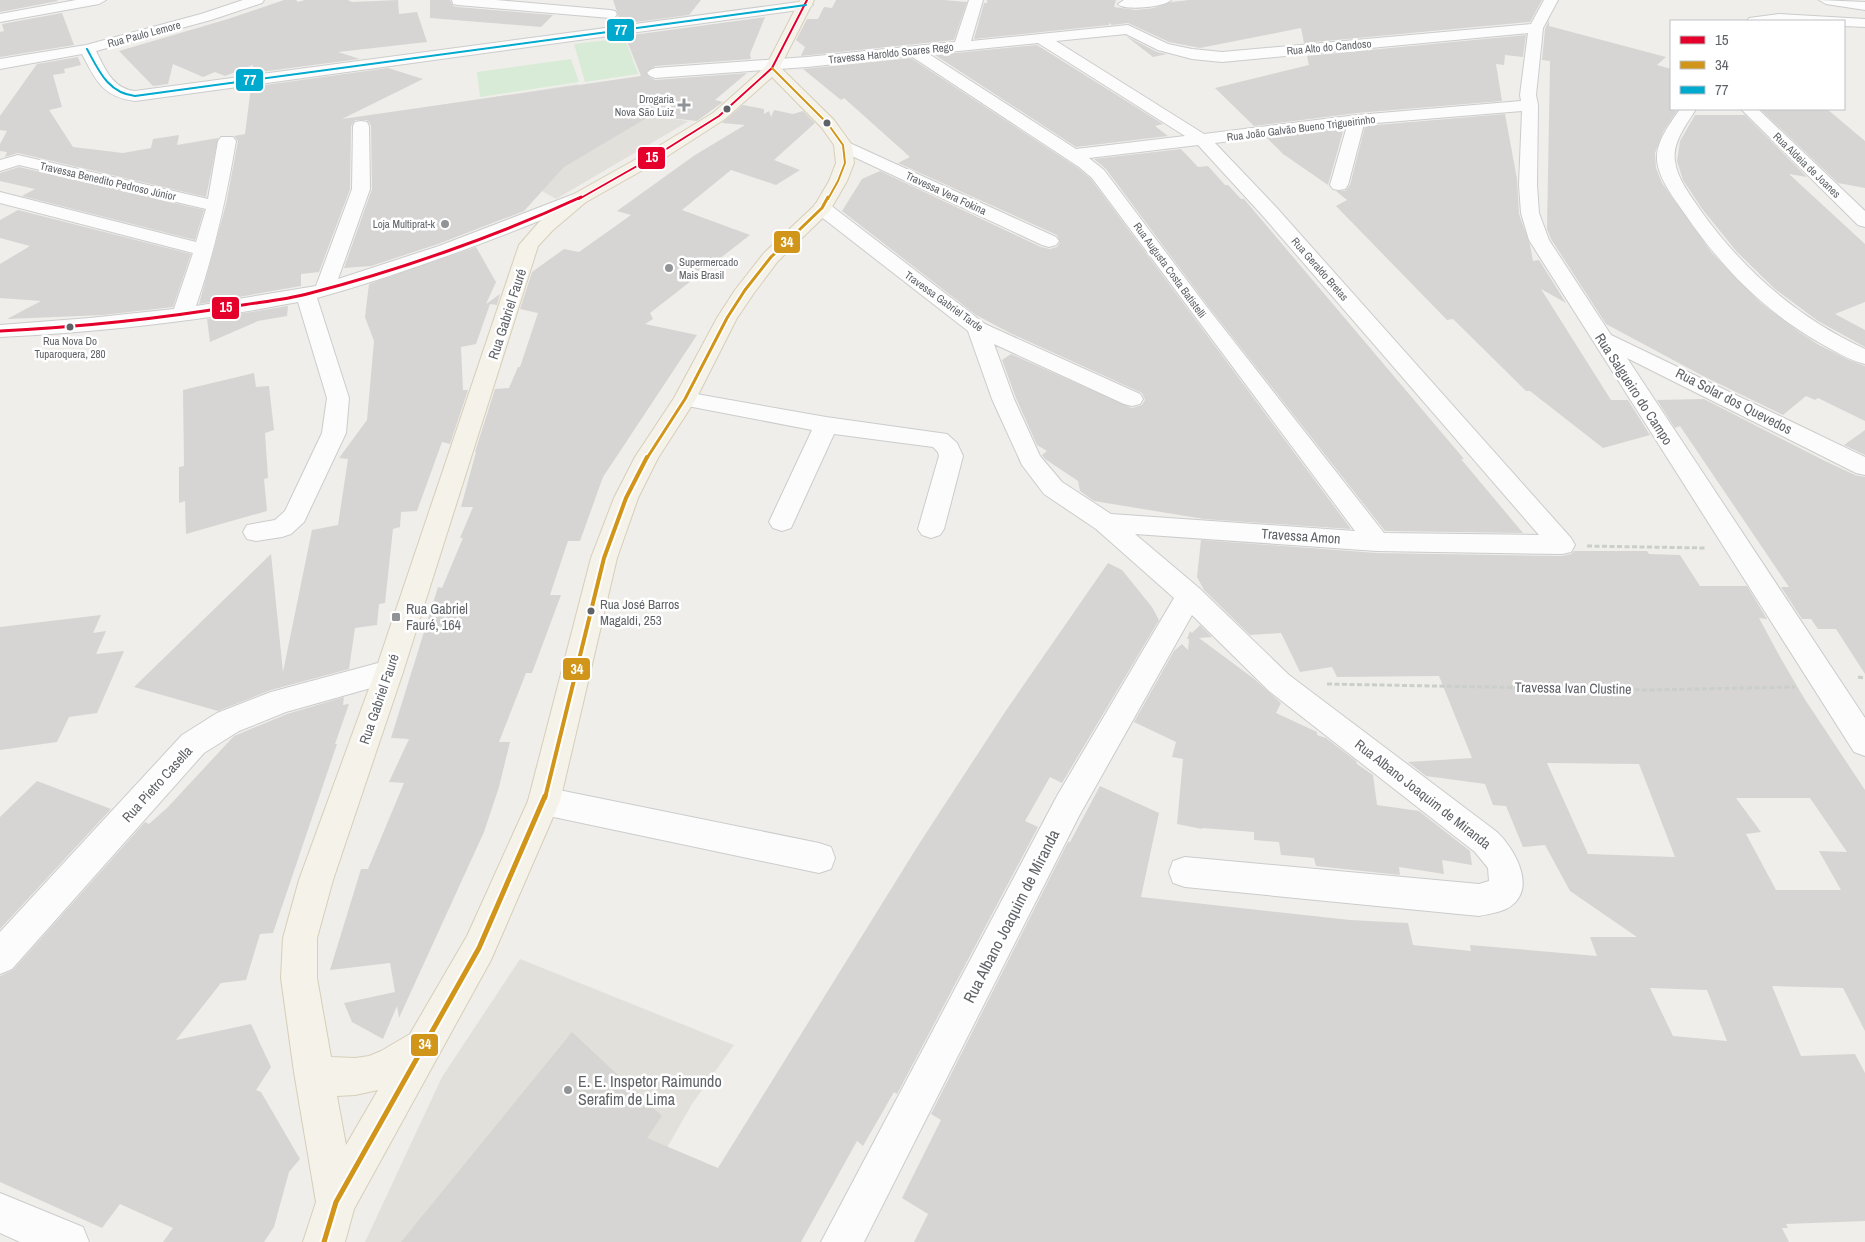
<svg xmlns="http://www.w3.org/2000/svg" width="1865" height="1242" font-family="'Archivo Narrow',sans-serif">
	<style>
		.education { fill: #e2e0da }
		.green { fill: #d8ebd6 }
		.building { fill: #d6d5d3; fill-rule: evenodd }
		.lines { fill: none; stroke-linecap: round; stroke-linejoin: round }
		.minor-casing { stroke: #cbcccc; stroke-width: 2 }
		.major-casing { stroke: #d7ceb8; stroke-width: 2 }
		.path { stroke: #cacfcc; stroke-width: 3; stroke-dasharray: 5 2.5; stroke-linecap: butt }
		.minor { fill: #fdfcfc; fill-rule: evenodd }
		.major { fill: #f4f2e9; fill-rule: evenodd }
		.bus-1-far1-casing { stroke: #fff; stroke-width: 4 }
		.bus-1-casing { stroke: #fff; stroke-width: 6 }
		.bus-2-far3-casing { stroke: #fff; stroke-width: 4 }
		.bus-2-far2-casing { stroke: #fff; stroke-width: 6 }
		.bus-2-far1-casing { stroke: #fff; stroke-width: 8 }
		.bus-2-casing { stroke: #fff; stroke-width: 9 }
		.bus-3-casing { stroke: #fff; stroke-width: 4 }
		.bus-1-far1 { stroke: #e4002b; stroke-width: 2 }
		.bus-1 { stroke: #e4002b; stroke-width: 3 }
		.bus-2-far3 { stroke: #d1951a; stroke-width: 2 }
		.bus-2-far2 { stroke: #d1951a; stroke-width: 3 }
		.bus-2-far1 { stroke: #d1951a; stroke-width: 4 }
		.bus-2 { stroke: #d1951a; stroke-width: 5 }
		.bus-3 { stroke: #00a9ce; stroke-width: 2 }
		.poi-dot { fill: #919496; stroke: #fff; stroke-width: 2 }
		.bus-dot { fill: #5f6368; stroke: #fff; stroke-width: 2 }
		.labels { text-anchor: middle; stroke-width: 5; stroke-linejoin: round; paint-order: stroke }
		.far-street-label { font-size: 11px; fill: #5f6368; stroke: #fff }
		.far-poi-label { font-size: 11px; fill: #5f6368; stroke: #fff; text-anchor: end }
		.far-bus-label { font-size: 11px; fill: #5f6368; stroke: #fff }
		.bus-label { font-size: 13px; fill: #5f6368; stroke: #fff; text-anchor: start }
		.street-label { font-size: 14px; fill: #5f6368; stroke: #fff }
		.poi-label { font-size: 14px; fill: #5f6368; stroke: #fff; text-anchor: start }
		.near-street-label { font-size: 16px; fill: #5f6368; stroke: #fff }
		.near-poi-label { font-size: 16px; fill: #5f6368; stroke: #fff; text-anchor: start }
		.line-badge { stroke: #fff; stroke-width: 2 }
		.badge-label { font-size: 14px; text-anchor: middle; font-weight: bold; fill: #fff }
	</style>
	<rect width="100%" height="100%" fill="#efeeea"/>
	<g class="education">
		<path d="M578,84l-1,29 55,1 57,7 -133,78 -35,-20 -91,-72z"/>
		<path d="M520,959l214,86 -42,59 -79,138h-248l77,-165z"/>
	</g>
	<g class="green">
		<path d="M625,38l13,36 -53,8 -11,-38z"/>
		<path d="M571,59l8,23 -99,15 -3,-25z"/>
	</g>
	<g class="building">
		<path d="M0,0h57l1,1 -58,11z"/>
		<path d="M284,0h12l2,2 7,-2h43l4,2 46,-2 1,14 18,-2 10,30 -89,10 22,7 -108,14 1,-8 -28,11 -10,-4 -12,5 -30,-13 -5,20 -15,2 -34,-35 109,-32z"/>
		<path d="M430,0h20l3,6 5,1 95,8 -12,12 -111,-9z"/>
		<path d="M613,0h88l-12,15 -68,9z"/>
		<path d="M836,0h108l23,2 -13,38 -153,16 4,-9 -9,-7 11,-21h11l6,-12 8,1z"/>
		<path d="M987,0h129l-2,7 22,3 18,-2 18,-6 17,-2h353l-12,22 -226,21 -3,-15 -101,20 -31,-6 -41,-19 -16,2 -3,-2v2l-135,14 10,-36h3z"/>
		<path d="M62,13l12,32 -74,12v-25l4,-1 -2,-7z"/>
		<path d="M765,17l-15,37 1,5 -96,7 -9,6 3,5 6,3 92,-7 -32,27 8,2 -26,19 -47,-5 -86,51 -40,44 -86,33 -67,22 -27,2 28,-79 -1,-64 -4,-5h-12l-4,6 -1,63 -31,83 -18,2v12l-102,18 27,-100 12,-63 -4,-5 11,-2 6,-47 137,-19 35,11 -81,40 299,-43 -16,-40z"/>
		<path d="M1549,20v6l117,31 -9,8 14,4v41l6,1 -14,21 -8,21 1,15 6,15 50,70 49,50 38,29 20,13 28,14 18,7v55l-47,-23 -3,2 -9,-4 -23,19 -80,-39 -97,-52 -55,-85 -4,-10 3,-168 -8,-1 3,-31z"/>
		<path d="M1526,35l-3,22 -18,-2 -1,10 -8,-1 6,37 -145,12 -103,13 -39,-38 94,-23 -2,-9z"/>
		<path d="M1126,36l31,16 10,2 -14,3z"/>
		<path d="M1037,45l126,79 -8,2 13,10 -92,11 -141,-92z"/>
		<path d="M78,57l3,8 -17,4 1,4 -12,2 9,32 -13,3 24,37 50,6 28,-5 2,-9 26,-4 -2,10 41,-7 -12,59 -188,-44 -13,4 2,-5 -7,-1v-7l7,-13 -7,-1v-14l37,-52z"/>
		<path d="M911,58l167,110 13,11 260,350 -147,-10 -110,-18 -14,-10 -2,-10 -33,-22 -3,-4 5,-4 -10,-6 -21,-47 -14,-38 9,-6 121,54 10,-3 3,-5 -3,-7 -132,-60 -34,-18 -134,-104 20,-32 18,-8 161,76 9,2 7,-2 3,-5 -3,-7 -159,-72 12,-6 -66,-59 -3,2 -38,-31z"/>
		<path d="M743,105l21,4v5l5,-3 2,6 3,-7 19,4 10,-3 12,12 -41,37 26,10 -24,15 -45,-15 -49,40 68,25 -100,78 3,6 -8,5 52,11 -94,142 -23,64h-12l-18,54h11l-29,78h-6l-27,69h11l-11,45 -15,45 -85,186 -2,-12 -14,33 -31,-17 -8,-19 51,-11 -5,-29 -60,7 31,-101h7l36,-86 -15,-1 20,-43 -18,-1 47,-151 4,1 21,-50h-3l13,-31h-12l15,-55h-1l20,-63 14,-1 9,-21h2l18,-54 -18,-4 12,-37 32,-23 15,3 52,-37 -14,-4 78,-56 50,-30 -23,-2z"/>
		<path d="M1760,109h67l38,32v47l-27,-5z"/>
		<path d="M1505,114l12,65 2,35 11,31 3,16 6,-1 27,43 -25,-14 70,111h17l22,35 -47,13 -73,-57h-4l-73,-72 -6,1 -111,-114 11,-6 -11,-9h9l5,-6 15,-59z"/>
		<path d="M1695,115h50l62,62 -18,-3 76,70v58l-30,12 30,16v17l-47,-26 -43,-32 -38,-37 -34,-42 -20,-30 -6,-19 3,-20z"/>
		<path d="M1344,128l-16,57 -45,-31 -16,-16z"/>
		<path d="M1181,149l17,18 10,-1 17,19h3l13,14h3l220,260h-3l62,74 -138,-2 -177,-225 -102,-137 -12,-10z"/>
		<path d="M19,167l185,43 -9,30 -173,-44 13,-7 -35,-8v-8z"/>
		<path d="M18,210l173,44 -18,53 -70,8 -96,4 34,-18 -41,-3v-34l30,-18 -30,-8v-18z"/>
		<path d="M476,247l20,35 -10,22 14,-10 -3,11 -7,-1 -14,40 -15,3 2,43h5l-18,54 -8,-2 -25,69 -16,1 -1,15 -7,2 -8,74 -6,1 -2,21 -22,3 -6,41 -78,21 -53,21 -84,-24 137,-133 12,118 29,-142 26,-5 10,-66 -9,-1 28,-38 7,-79 -9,-24 4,-33z"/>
		<path d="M288,306l-1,10 -29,5 -48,21 -3,-23z"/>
		<path d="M254,373l2,14 13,-1 5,44 -9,3 3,45 -4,1 3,32 -81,23 -1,-33 -6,2v-36l5,-1 -1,-76z"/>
		<path d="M1704,399l119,61 32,15 10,2v197l-29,-45h-18l-7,-10h-9l-21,-32h8l-109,-161 -5,2 -18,-28z"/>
		<path d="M1865,430v25l-21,-10z"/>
		<path d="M1201,540l176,13 185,3 9,-2 3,-3h73l2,3 31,1 20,31h47l20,33 -8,-1 21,39 24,41 61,92v241l-22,-43 -71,-2 29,70 54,-2 10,19v148l-79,3 2,4h-6l7,14h-875l14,-28 -26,-16 39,-78 -10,-6 137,-272h2l30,-56 59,27 -18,84 209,23 58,3 5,22 58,6 -1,-6 127,11 -7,-19h47l-67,-46 -25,-46 -22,2 -17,-41 -13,-1 -8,-21 -59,-8 -18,-14 64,-4 -33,-82 -102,1 -5,-10 -32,5 -19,-39 -31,2 -46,-45 -7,-13zM1547,763l92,1 36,93 -87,-3zM1736,798h74l37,54 -28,-1 22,39h-65l-30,-56 15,-2zM1650,988l57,2 20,51 -54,-5z"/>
		<path d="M1108,563l14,7 30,37 7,13 -97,163 -12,-6 -25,44 13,6 -141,267 -3,-2 -31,54 -6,-5 -56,101h-400l171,-210 90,84 -15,22 71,30 201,-324 86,-132z"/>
		<path d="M101,615l-8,18 13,-2 -10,23 28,-3 -27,62 -28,4 -12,25 -57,8v-123z"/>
		<path d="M1200,625l12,12 -13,1 54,40 28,25 -5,10 41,19v3l9,3 30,23 1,3 16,11 4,30 42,6 51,40 2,14 -30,-5 2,14 -45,-7 1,8 -84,-9 -2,-8 -33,-3 -2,-13 -25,-2v-8l-52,-4v1l-25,-5 6,-65 -11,-2 4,-15 -42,-20 40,-71 8,-7 6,6 1,-11h-2l3,-8 2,2z"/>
		<path d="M344,697l-1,8 6,-1 -14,40h2l-64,189 -13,1 -14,46 -25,3 -45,57 75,-16 20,43 -15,23 5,2 39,67 -11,13 -15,55 -10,15h-101l10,-14 -53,-24 -18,24 -102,-46v-206l13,-6 132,-148 4,2 18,-16 67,-72 53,-22z"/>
		<path d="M37,781l74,28 -111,120v-112z"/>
	</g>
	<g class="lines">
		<defs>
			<g id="minor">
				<path d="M76,0h30l-7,4 -99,18v-8z"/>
				<path d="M243,0h21l-2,3 -51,17 -115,31c9,18 17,38 39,40l671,-90 7,4 -7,4 -671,92c-32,-4 -39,-20 -53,-47l-82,15v-10l86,-14 115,-31z"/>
				<path d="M452,0h44l114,10 5,1 2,3 -2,3 -5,1 -152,-13 -5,-1z"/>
				<path d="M969,0h14l-12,41 157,-16 40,19 24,5 30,3 309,-28 13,-24h14l-15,28 -7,67 2,10 -1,80 2,28 10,27 62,95 254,122v18l-9,-2 -229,-115 238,360v38l-11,-4 -325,-512 -8,-27 -2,-28 3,-74 -158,13 -16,61 -3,4 -6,1 -6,-1 -3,-4 17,-59 -132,17 61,64 295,331 4,7 -4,7 -9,2 -185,-3 -242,-17 64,54 90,87 208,157c19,18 42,60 9,77 -9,4 -18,5 -27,7l-294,-29 -12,-4 -4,-11 4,-11 12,-4 294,27 10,-3 -1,-13 -13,-16 -206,-161 -77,-76 -113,201 -215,426h-43l236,-446 117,-198 -78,-69 -52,-35 -22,-29 -30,-66 -24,-68 -153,-119 -2,-4 2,-4 7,-2 7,2 156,120 155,70 3,5 -3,5 -8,2 -8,-2 -130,-60 20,55 26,57 22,26 49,32 244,17 -263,-353 -13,-11 -168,-111 -104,11 -152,11 -5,-2 -3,-3 3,-3 5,-2 152,-11 148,-15zM1528,33l-8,62 1,6 -164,14 -153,19 -148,-93 70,-7 32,16 34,9 30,3zM1038,43l147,93 -109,13 -147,-95zM1198,145l64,70 277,320 -155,-2 -177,-226 -103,-137 -15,-12z"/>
				<path d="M1124,0h47c-5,7 -48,11 -53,4z"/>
				<path d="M1819,0l46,2v8l-39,-6z"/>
				<path d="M1779,14l86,5v8l-21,-1v-5h-97l2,-3z"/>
				<path d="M1680,109h16c-9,15 -24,33 -21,52 2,18 16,35 26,50 43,60 97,107 164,138v15c-16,-4 -31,-13 -45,-21 -56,-32 -99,-76 -135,-129 -11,-16 -26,-34 -28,-54 -1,-19 13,-36 23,-51z"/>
				<path d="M1741,109h17l107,102v16l-7,-2z"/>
				<path d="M361,121l6,1 2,4 1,63 -32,90 101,-33 135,-52 6,-1 6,1 3,4 -3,4c-88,36 -176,70 -269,96l32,100 -3,35 -42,89 -13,12 -9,3 -26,4 -9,-2 -4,-7 4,-7 28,-5 10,-9 37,-78 5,-35 -29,-96c-98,19 -198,30 -298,35v-12l90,-7 84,-9 19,-56 -193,-50v-11l196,50 10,-33 -187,-44 -19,6v-11l18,-5 190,44 10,-58 3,-4h12l3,4c-10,58 -21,109 -40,165l120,-20 36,-97 1,-63 2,-4z"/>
				<path d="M843,140l213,97 3,4 -3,4 -7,2 -7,-2 -205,-96 -3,-4 3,-4z"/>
				<path d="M685,392l141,25 121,17 10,9 6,13 -19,73 -4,6 -9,3 -9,-3 -4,-6 21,-73 -1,-4 -5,-5 -99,-13 -43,94 -9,3 -9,-3 -4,-6 43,-92 -135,-26 -3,-5 3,-5z"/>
				<path d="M389,660l10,4 4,8 -4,8 -113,32 -47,19 -35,22 -192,216 -12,5v-42l182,-197 35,-22 54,-21z"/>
				<path d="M544,787l275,56 12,4 4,11 -4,11 -12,4 -275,-58 -11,-4 -5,-10 5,-10z"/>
				<path d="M0,1193l83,34 6,15h-69l-20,-9z"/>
			</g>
			<path id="major" d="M800,0h14l-34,67 54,53 18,25 2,18 -7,18 -18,31 -51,49 -24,32 -17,25 -41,81 -38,59 -20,40 -21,60 -57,243 -69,159 -137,249 -9,33h-42l13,-40 -22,-130 -13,-94 2,-40 16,-58 76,-208 144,-427 20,-23 35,-28 80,-45 59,-36 16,-14 37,-33zM772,77l50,51 12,17 2,18 -7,18 -14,24 -51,48 -29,37 -18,28 -43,80 -39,59 -21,41 -23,60 -63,243 -61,135 -57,98 -29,17 -12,5 -14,2 -24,-1 -14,-79v-40l16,-58 70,-208 135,-426 15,-16 33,-28 80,-45 59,-38zM378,1090l-32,55 -9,-49 18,-1z"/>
		</defs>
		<use href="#minor" class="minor-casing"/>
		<use href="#major" class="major-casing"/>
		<g class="path">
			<path d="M1587,546l119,2"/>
			<path d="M1858,677l7,1"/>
			<path d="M1327,684l320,6 148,-3"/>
		</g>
		<use href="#minor" class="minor"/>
		<use href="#major" class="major"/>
		<defs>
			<path id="bus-1-far1" d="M579,199l81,-46 59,-37 53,-48 35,-68"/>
			<path id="bus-1" d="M0,331c79,-4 158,-12 236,-25 24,-4 48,-6 71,-12 90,-23 190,-58 274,-97"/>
			<path id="bus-2-far3" d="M772,68l56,56 15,21 2,18 -7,18 -10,18"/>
			<path id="bus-2-far2" d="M647,458l38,-59 42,-81 18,-28 26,-33 51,-49 6,-11"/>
			<path id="bus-2-far1" d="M545,798l59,-240 22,-60 21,-41"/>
			<path id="bus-2" d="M324,1242l12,-40 143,-254 66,-152"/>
			<path id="bus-3" d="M87,49c12,22 21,44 48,47l671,-91"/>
		</defs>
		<use href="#bus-1-far1" class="bus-1-far1-casing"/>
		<use href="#bus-1" class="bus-1-casing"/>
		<use href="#bus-2-far3" class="bus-2-far3-casing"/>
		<use href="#bus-2-far2" class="bus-2-far2-casing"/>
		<use href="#bus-2-far1" class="bus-2-far1-casing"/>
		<use href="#bus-2" class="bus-2-casing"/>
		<use href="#bus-3" class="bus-3-casing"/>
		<use href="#bus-1-far1" class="bus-1-far1"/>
		<use href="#bus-1" class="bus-1"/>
		<use href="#bus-2-far3" class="bus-2-far3"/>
		<use href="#bus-2-far2" class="bus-2-far2"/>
		<use href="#bus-2-far1" class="bus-2-far1"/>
		<use href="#bus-2" class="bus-2"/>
		<use href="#bus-3" class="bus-3"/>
	</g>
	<g class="poi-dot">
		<path d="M681.5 97.5h5v5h5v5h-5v5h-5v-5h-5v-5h5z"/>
		<circle cx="445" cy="224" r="5"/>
		<circle cx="669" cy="268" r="5"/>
		<rect x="391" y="612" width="10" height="10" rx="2.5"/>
		<circle cx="568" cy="1090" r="5"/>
	</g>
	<g class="bus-dot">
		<circle cx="727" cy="109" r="4.5"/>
		<circle cx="827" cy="123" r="4.5"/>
		<circle cx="70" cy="327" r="4.5"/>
		<circle cx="591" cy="611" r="4.5"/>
	</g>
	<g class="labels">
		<g class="far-street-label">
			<text transform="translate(144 34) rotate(-15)" y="4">Rua Paulo Lemore</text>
			<text transform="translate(1329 47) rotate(-5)" y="4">Rua Alto do Candoso</text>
			<text transform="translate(891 53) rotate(-6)" y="4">Travessa Haroldo Soares Rego</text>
			<text transform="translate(1301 128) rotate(-7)" y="4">Rua João Galvão Bueno Trigueirinho</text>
			<text transform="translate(1807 165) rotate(44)" y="4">Rua Aldeia de Joanes</text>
			<text transform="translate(108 181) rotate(13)" y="4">Travessa Benedito Pedroso Júnior</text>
			<text transform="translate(946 193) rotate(25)" y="4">Travessa Vera Fokina</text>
			<text transform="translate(1320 269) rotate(49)" y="4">Rua Geraldo Bretas</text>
			<text transform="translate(1170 270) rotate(54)" y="4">Rua Augusta Costa Batistelli</text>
			<text transform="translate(944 301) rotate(36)" y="4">Travessa Gabriel Tarde</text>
		</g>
		<g class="far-poi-label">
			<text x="674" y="103">Drogaria<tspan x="674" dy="13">Nova São Luiz</tspan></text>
			<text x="435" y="228">Loja Multiprat-k</text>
			<text x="679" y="266" text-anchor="start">Supermercado<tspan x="679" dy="13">Mais Brasil</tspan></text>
		</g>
		<g class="far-bus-label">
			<text x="70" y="345">Rua Nova Do<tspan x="70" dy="13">Tuparoquera, 280</tspan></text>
		</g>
		<g class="bus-label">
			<text x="600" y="609">Rua José Barros<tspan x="600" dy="16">Magaldi, 253</tspan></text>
		</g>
		<g class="street-label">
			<text transform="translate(507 314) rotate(-72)" y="5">Rua Gabriel Fauré</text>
			<text transform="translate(1634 389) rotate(57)" y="5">Rua Salgueiro do Campo</text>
			<text transform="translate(1734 401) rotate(27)" y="5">Rua Solar dos Quevedos</text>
			<text transform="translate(1301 536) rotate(4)" y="5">Travessa Amon</text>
			<text transform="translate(1573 688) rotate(1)" y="5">Travessa Ivan Clustine</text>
			<text transform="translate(379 699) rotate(-71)" y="5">Rua Gabriel Fauré</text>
			<text transform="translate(157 784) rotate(-48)" y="5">Rua Pietro Casella</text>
			<text transform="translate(1423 794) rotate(38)" y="5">Rua Albano Joaquim de Miranda</text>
		</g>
		<g class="poi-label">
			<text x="406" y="614">Rua Gabriel<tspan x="406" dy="16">Fauré, 164</tspan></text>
		</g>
		<g class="near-street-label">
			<text transform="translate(1011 916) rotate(-63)" y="6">Rua Albano Joaquim de Miranda</text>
		</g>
		<g class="near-poi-label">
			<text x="578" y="1087">E. E. Inspetor Raimundo<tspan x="578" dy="18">Serafim de Lima</tspan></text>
		</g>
	</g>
	<g class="line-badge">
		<rect x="606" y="18" width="29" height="24" rx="5" fill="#00a9ce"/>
		<rect x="235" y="68" width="29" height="24" rx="5" fill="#00a9ce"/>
		<rect x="637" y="146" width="29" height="24" rx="5" fill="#e4002b"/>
		<rect x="773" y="230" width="28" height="24" rx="5" fill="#d1951a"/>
		<rect x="211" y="296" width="29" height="24" rx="5" fill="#e4002b"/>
		<rect x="562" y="657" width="29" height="24" rx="5" fill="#d1951a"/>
		<rect x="410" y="1033" width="29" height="24" rx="5" fill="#d1951a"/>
	</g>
	<g class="badge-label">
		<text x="621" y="35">77</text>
		<text x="250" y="85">77</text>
		<text x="652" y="162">15</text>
		<text x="787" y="247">34</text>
		<text x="226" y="312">15</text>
		<text x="577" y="674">34</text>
		<text x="425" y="1049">34</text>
	</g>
	<rect x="1670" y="20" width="175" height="90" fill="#ffffff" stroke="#bfc1c3"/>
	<rect x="1680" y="36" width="25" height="8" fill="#e4002b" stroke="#bfc1c3"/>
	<text x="1715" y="45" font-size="15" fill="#5f6368">15</text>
	<rect x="1680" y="61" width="25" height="8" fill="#d1951a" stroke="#bfc1c3"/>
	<text x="1715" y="70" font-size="15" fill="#5f6368">34</text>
	<rect x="1680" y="86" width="25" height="8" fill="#00a9ce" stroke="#bfc1c3"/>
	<text x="1715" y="95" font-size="15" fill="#5f6368">77</text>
</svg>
